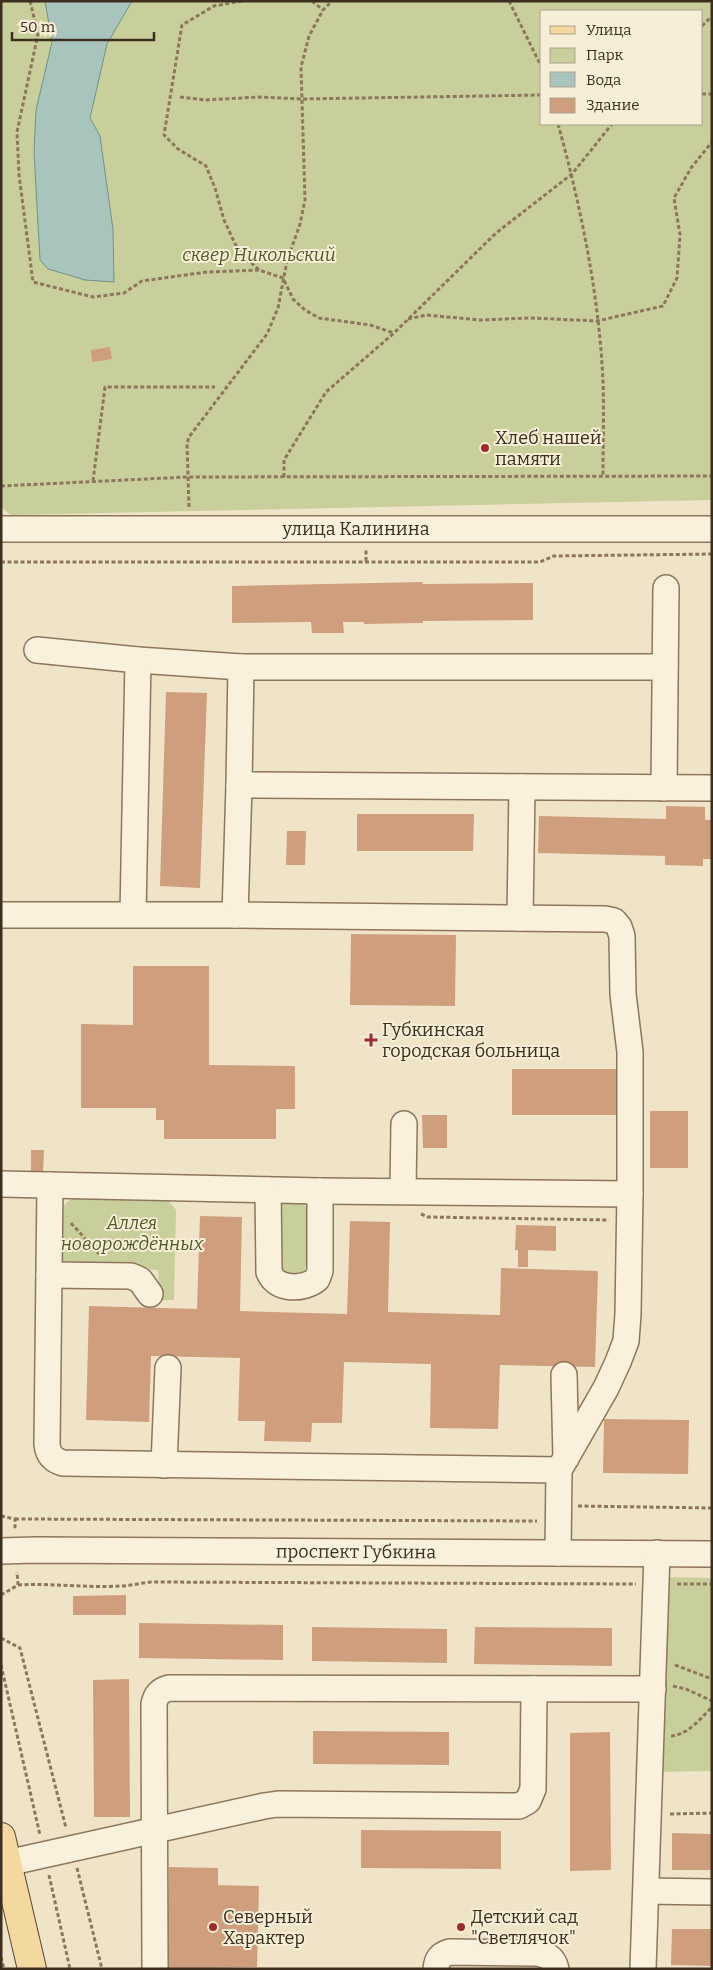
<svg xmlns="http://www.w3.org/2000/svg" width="713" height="1970" font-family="Bitter,serif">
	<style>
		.green { fill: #c9cf9b; fill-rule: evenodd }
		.water { fill: #a9c4bc; stroke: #6f938a }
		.building { fill: #cf9f7d }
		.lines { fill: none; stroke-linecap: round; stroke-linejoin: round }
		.minor-casing { stroke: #8d765c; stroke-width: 28 }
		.major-casing { stroke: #5b4430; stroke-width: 30 }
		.path { stroke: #8d765c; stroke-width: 3; stroke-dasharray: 4 2.5; stroke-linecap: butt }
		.minor { stroke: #faf1dc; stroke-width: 25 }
		.major { stroke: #f3d9a0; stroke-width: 28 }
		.poi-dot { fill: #9e2a2b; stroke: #f7eed8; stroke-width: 2 }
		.labels { text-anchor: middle; stroke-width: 4; stroke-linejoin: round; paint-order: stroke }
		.park-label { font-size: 18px; font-style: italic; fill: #4d5a26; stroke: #f7eed8 }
		.poi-label { font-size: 18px; fill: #3d2e20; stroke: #f7eed8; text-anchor: start }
		.street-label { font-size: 18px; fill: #3d2e20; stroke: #f7eed8 }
	</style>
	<rect width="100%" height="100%" fill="#f0e4c8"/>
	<g class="green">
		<path d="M1,1h711v499l-701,15 -10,-8zM542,11h160v113h-160z"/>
		<path d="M74,1198l93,1 9,11 -2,90h-14l-2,-30 -90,-4 -7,-6v-50l6,-8z"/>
		<path d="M287,1199l16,3 6,10 -1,52 -7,10 -13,2 -10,-7 -1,-59 4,-6z"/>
		<path d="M664,1577l48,1v193l-58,1z"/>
	</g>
	<path class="water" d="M45,1h87l-25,43 -17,74 10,18 13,93 1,53 -29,-2 -20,-6 -17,-5 -8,-9 -6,-108 2,-42 16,-68z"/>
	<g class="building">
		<path d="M110,347l2,12 -20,3 -1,-12z"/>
		<path d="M423,582l-1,2 111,-1v37l-110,1v2l-59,1v-2h-21l1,11h-32l-1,-11 -79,1v-37z"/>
		<path d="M166,692l41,1 -7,195 -40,-2z"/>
		<path d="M666,806l39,1v13h7v39h-9v7l-38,-1v-9l-127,-3 1,-37 127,3z"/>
		<path d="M357,814h117l-1,37h-116z"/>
		<path d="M287,831h19l-1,34h-19z"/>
		<path d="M351,934l105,1 -1,71 -105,-1z"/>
		<path d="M133,966h76v99l86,1v43h-19v30h-112v-19h-8v-12h-75v-84l52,1z"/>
		<rect x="512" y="1069" width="108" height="46"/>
		<rect x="650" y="1111" width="38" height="57"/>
		<path d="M422,1115h25v33h-24z"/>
		<path d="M31,1150h13l-1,24h-12z"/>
		<path d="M200,1216l42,1 -2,94 107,3 3,-93 40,1 -2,90 112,3 1,-47 97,3 -3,96 -95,-2 -2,64 -68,-1 1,-64 -87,-2 -2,61h-30l-1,19 -47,-1 1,-20h-27l2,-63 -89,-2 -2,66 -63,-2 3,-114 108,3z"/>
		<path d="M516,1225l40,1v25l-28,-1v17h-10v-17h-3z"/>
		<path d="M604,1419l85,1 -1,54 -85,-1z"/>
		<path d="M126,1595v20h-53v-19z"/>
		<path d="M139,1623l144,2v35l-144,-2z"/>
		<path d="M312,1627l135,2v34l-135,-2z"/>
		<path d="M475,1627l137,1v38l-138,-2z"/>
		<path d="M129,1679l1,138h-36l-1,-137z"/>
		<path d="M313,1731l136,1v33l-136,-1z"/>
		<path d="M610,1732l1,138 -41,1v-138z"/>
		<path d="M361,1830l140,1v38l-140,-1z"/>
		<path d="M672,1833l40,1v36h-40z"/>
		<path d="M169,1867l49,1v17l41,1 -2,81 -90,2z"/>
		<path d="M672,1929h40v37l-41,-1z"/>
	</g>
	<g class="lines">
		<defs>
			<g id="minor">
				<path id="s1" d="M1,529h711"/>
				<path d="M37,650l101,10 103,7h424"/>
				<path d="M239,785l2,-118"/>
				<path d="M664,788l2,-200"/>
				<path d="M133,914l5,-254"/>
				<path d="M1,915h234l4,-130 473,3"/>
				<path d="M235,915l370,4 9,2 5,6 3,9 1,58 7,58v142l-2,120 -2,27 -8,21 -12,26 -47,82 -1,83"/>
				<path d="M520,918l2,-131"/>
				<path d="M1,1184l319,7 310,3"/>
				<path d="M50,1185l-3,259c1,11 6,16 16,19l496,7"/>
				<path d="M268,1190l1,82c7,19 35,18 48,7l3,-8v-80"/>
				<path d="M403,1190l1,-66"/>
				<path d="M49,1275l82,1 9,4 10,14"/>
				<path d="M564,1375l2,83"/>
				<path d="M164,1465l4,-97"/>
				<path id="s2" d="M1,1551l34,-1 677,4"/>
				<path d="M7,1863l257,-57 14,-2 241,2 9,-5 5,-12 1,-100"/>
				<path d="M646,1891l66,1"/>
				<path d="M155,1969l-1,-265c2,-9 5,-13 15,-16l484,1"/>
				<path d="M436,1969c1,-10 4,-14 13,-17l88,1c10,2 16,4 19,16"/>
				<path d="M643,1969l14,-416"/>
			</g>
			<path id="major" d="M1,1837l31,132"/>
		</defs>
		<use href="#minor" class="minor-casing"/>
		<use href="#major" class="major-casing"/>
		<g class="path">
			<path d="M30,1l8,33 -21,98 2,43 14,107 60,15 31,-4 18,-12 65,-9 52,-2"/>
			<path d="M242,1l-28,5 -32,19 -18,110 14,14 28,17 9,22 9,32 14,30 21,20 24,8 10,21 12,11 14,8 51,7 24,8"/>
			<path d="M312,1l11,9"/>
			<path d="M509,1l33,67"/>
			<path d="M702,26l10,-10"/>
			<path d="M702,94h10"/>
			<path d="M180,97l25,3 54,-3 43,2 240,-4"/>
			<path d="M558,124c23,83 41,171 45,257 1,32 0,64 0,95"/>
			<path d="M408,319l18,-4 54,5 51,-2 66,3 66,-15 14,-28 3,-43 -6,-37 17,-30 21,-26"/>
			<path d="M284,477v-17l42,-68 68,-59 102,-100 76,-59 40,-50"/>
			<path d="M93,481l12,-94h110"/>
			<path d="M1,486l187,-9 524,-1"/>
			<path d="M189,507l-2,-63 2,-7 78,-103 11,-26 9,-47 13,-37 5,-24 -4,-133 8,-31 14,-26 9,-9"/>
			<path d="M366,561v-12"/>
			<path d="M1,562h539l14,-6 158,-2"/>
			<path d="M421,1214l7,3 181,3"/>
			<path d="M71,1223l28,31"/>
			<path d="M578,1506l134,2"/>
			<path d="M1,1516l14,3v10"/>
			<path d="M15,1519l522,2"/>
			<path d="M677,1584h35"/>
			<path d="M18,1585c34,-2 68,3 102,1 10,0 20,-3 31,-4l485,2"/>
			<path d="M1,1595l17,-10 -1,-13"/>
			<path d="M1,1638l19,10 46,180"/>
			<path d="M1,1665l39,170"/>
			<path d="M675,1665l37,14"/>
			<path d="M673,1686l13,3 26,12"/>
			<path d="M671,1736c17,-1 30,-18 41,-29"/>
			<path d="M670,1814l42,-1"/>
			<path d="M77,1868l25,101"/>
			<path d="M49,1875l21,94"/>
			<path d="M1,1957l3,12"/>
		</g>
		<use href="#minor" class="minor"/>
		<use href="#major" class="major"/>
	</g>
	<g class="poi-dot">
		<circle cx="485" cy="448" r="5"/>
		<path d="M368.5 1032.5h5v5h5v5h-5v5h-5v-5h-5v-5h5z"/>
		<circle cx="213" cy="1927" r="5"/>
		<circle cx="461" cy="1927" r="5"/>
	</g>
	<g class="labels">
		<g class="park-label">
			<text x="259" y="261">сквер Никольский</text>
			<text x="132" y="1229">Аллея<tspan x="132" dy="21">новорождённых</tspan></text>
		</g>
		<g class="poi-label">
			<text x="495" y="444">Хлеб нашей<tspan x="495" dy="21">памяти</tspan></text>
			<text x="382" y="1036">Губкинская<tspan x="382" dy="21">городская больница</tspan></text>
			<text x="223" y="1923">Северный<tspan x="223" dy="21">Характер</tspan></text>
			<text x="471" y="1923">Детский сад<tspan x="471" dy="21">"Светлячок"</tspan></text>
		</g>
		<g class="street-label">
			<text dy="6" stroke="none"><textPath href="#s1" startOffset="355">улица Калинина</textPath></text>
			<text dy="6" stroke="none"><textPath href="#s2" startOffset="355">проспект Губкина</textPath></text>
		</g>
	</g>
	<rect width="713" height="1970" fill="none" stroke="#3d2e20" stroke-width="5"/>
	<rect x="540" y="10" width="162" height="115" fill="#f7eed8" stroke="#ada18e"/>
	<rect x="550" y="26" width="25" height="8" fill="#f3d9a0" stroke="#ada18e"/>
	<text x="586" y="35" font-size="15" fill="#3d2e20">Улица</text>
	<rect x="550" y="48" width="25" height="15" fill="#c9cf9b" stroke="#ada18e"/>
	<text x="586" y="60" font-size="15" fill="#3d2e20">Парк</text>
	<rect x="550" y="72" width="25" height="15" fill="#a9c4bc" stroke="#ada18e"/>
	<text x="586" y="85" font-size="15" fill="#3d2e20">Вода</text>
	<rect x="550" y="98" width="25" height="15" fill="#cf9f7d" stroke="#ada18e"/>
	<text x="586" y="110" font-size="15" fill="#3d2e20">Здание</text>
	<path d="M12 32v8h142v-8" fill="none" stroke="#3d2e20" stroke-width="2.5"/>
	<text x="20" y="32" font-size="15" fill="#3d2e20" stroke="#f7eed8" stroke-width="4" paint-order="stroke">50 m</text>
</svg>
